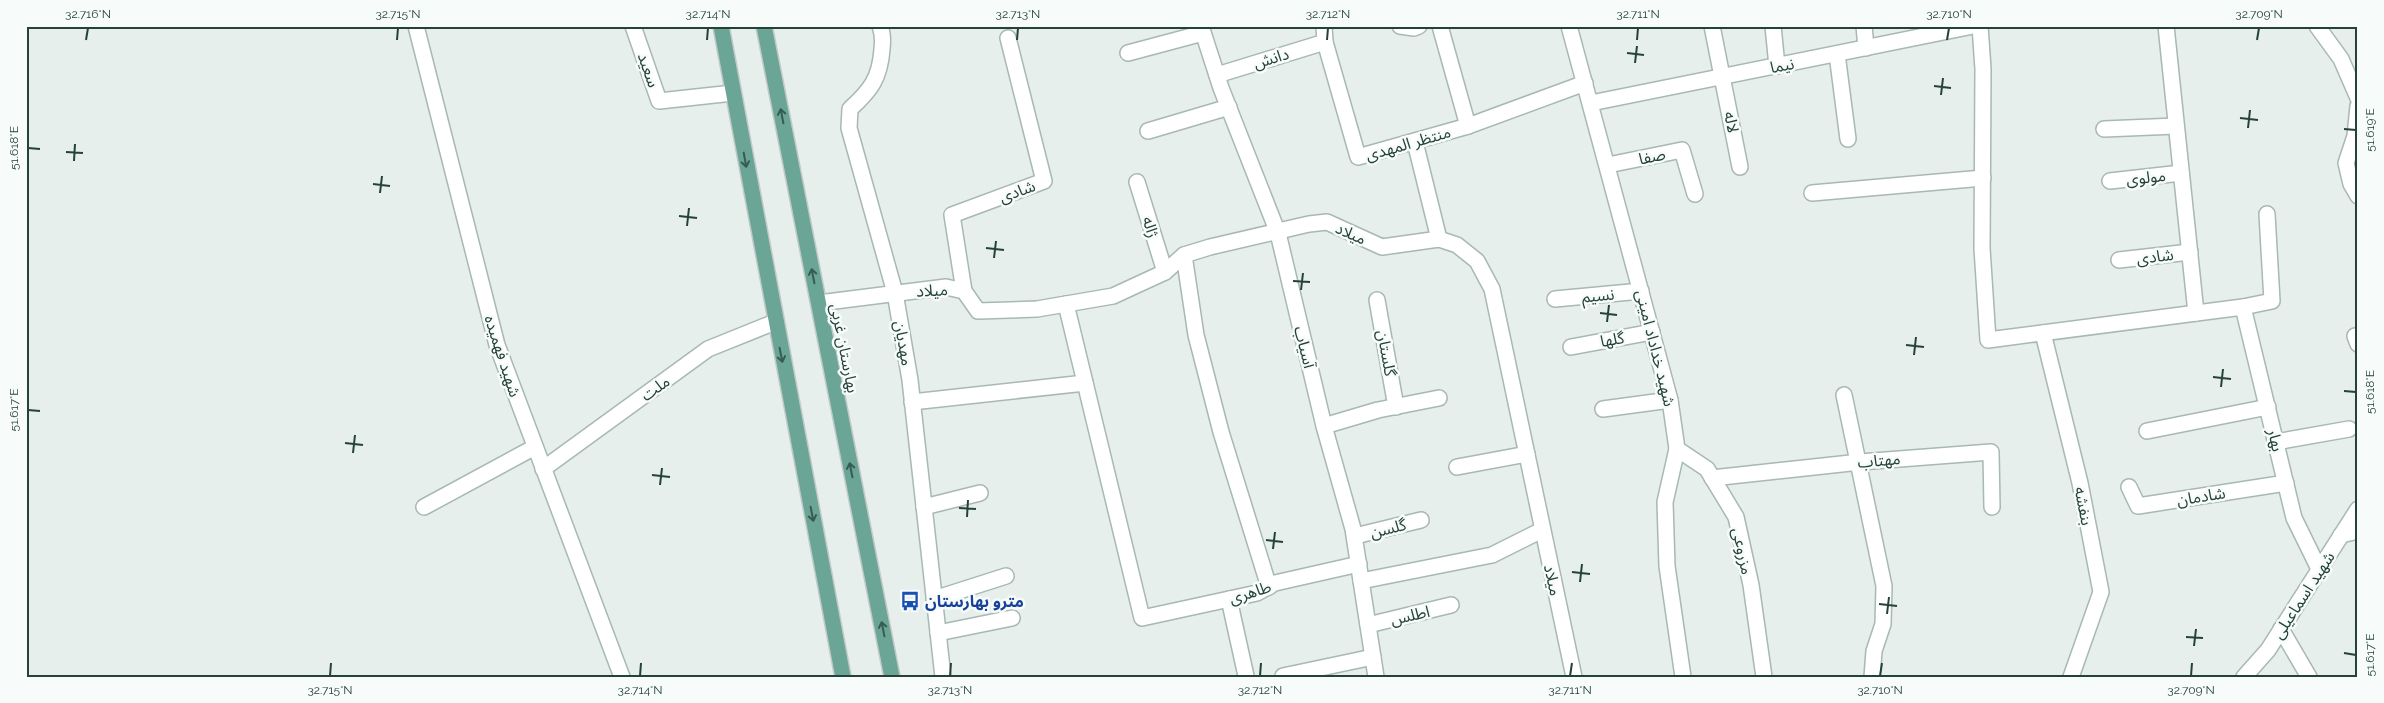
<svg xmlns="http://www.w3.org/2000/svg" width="2384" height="703" font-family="Raleway,'Noto Sans Arabic',sans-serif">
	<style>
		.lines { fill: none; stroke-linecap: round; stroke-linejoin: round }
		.minor-casing { stroke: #a8b8b2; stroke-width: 18 }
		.tertiary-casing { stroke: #a8b8b2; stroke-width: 18 }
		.primary-casing { stroke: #c2cac8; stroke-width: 18 }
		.minor { stroke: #fff; stroke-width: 15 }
		.tertiary { stroke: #fff; stroke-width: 15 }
		.primary { stroke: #6aa596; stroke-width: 15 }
		.oneway { stroke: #365b51 }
		.ticks { fill: none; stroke: #24423a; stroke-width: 2 }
		.labels { text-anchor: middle; stroke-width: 5; stroke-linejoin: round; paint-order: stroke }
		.street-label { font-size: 16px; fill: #24423a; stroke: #f7fbf9 }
		.transit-label { font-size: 16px; font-weight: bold; fill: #164399; stroke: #f7fbf9; text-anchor: start }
		.neatline { fill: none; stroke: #24423a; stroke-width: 2 }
		.ticks-label { font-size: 12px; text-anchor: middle; fill: #24423a }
	</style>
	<rect width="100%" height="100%" fill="#e6efeb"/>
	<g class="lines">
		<defs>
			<g id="minor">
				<path d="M416,26l81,319 125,332"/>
				<path d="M633,26l26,75 74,-8"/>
				<path d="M880,26c3,8 3,15 2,23 -2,29 -11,41 -32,60l-1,19 46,165 15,87 33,297"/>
				<path d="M1201,26l20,62 57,145 46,193 29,103 23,148"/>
				<path d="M1324,26l1,16 33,115 110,-31 117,-43"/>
				<path d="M1400,26l14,2 5,-2"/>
				<path d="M1440,26l28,100"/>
				<path d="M1712,26l28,141"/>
				<path d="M1773,26l4,40"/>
				<path d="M1864,26l2,22"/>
				<path d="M1980,26l3,43 -1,179 6,92 255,-33 29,-6 -5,-87"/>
				<path d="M2166,26l30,287"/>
				<path d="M2317,26l24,33 17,39"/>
				<path d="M1128,53l75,-20"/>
				<path d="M1837,54l11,85"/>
				<path d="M1217,75l108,-33"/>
				<path d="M1591,103l382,-77"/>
				<path d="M2358,106l-3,30 -9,27 5,21 7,12"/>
				<path d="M2104,129l72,-3"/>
				<path d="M1148,131l81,-24"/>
				<path d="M1415,142l24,97"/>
				<path d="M1608,165l74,-15 13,44"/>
				<path d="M2110,181l71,-8"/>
				<path d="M1137,182l28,90"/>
				<path d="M1812,193l171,-15"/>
				<path d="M1184,255l12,80 25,97 48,155"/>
				<path d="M2119,260l71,-8"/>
				<path d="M964,291l-12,-76 92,-34 -36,-143"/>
				<path d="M1555,299l86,-8"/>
				<path d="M1377,300l19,107"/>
				<path d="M819,303l127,-16 18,4 14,20 59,-2 76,-13 52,-24 19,-17 26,-8 99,-23 18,-2 55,25 57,-8 18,6 20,16 15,28 82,388"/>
				<path d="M1066,304l76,314 115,-25 18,-10 84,-19"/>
				<path d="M2243,307l51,211 25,51"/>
				<path d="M2043,333l37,150 21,109 -30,85"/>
				<path d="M2355,336l3,8"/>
				<path d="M1571,347l81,-15"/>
				<path d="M1844,395l40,191 -1,38 -9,27 -2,26"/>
				<path d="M912,402l173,-19"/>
				<path d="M1603,409l67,-9"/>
				<path d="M1324,426l54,-16 61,-12"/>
				<path d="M2147,431l121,-24"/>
				<path d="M2276,442l73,-13"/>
				<path d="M1677,449l30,20 29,48 15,68 13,92"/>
				<path d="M1457,467l70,-13"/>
				<path d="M543,469l165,-120 67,-27"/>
				<path d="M1712,478l148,-16 131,-10 1,55"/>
				<path d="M2129,487l9,19 148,-23"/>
				<path d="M424,507l111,-60"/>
				<path d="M924,507l56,-14"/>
				<path d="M2341,535l17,-4"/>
				<path d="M1355,536l66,-16"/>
				<path d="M1361,581l131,-26 50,-25"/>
				<path d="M934,599l72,-23"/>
				<path d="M1229,599l17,77"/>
				<path d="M1368,625l83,-20"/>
				<path d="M2281,629l28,48"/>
				<path d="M938,633l74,-15"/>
				<path d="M1283,676l90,-19"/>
			</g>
			<g id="tertiary">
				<path d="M1569,26l101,374 7,49 -12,53 2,64 16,111"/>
				<path d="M2244,677l24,-27 90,-141"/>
			</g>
			<g id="primary">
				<path d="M721,26l122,651"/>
				<path d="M764,26l128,651"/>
			</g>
		</defs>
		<use href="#minor" class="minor-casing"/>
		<use href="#tertiary" class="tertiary-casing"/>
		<use href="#primary" class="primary-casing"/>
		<use href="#minor" class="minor"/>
		<use href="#tertiary" class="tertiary"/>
		<use href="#primary" class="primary"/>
	</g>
	<defs><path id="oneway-shaft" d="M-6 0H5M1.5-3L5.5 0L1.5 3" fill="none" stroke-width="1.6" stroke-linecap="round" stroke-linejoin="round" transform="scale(1.25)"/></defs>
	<g class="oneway">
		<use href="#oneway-shaft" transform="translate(782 116) rotate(-101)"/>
		<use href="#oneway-shaft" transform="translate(745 160) rotate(80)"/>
		<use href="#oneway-shaft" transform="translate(813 276) rotate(-101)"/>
		<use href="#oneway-shaft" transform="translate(781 355) rotate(79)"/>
		<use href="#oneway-shaft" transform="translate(851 470) rotate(-101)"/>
		<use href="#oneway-shaft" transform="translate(812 514) rotate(79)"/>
		<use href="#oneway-shaft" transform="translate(883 629) rotate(-101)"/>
	</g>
	<path class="ticks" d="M86,40l2,-12M397,40l1,-12M707,40l1,-12M1017,40l1,-12M1327,40l1,-12M1637,40l1,-12M1947,40l2,-12M2257,40l2,-12M1627,53l17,2M1635,63l2,-17M1934,86l17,2M1941,95l2,-17M2240,118l18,2M2248,128l2,-18M2344,129l12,1M28,148l12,1M66,152l17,1M74,161l1,-17M373,184l17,2M380,193l2,-17M679,216l18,2M687,226l2,-18M986,248l18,2M994,258l2,-17M1293,281l17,1M1301,290l2,-17M1600,313l17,2M1607,322l2,-17M1906,345l18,2M1914,355l2,-18M2213,377l18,2M2221,387l2,-18M2344,391l12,1M28,410l12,1M345,443l18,2M353,453l2,-18M652,475l18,2M660,485l2,-17M959,508l17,1M967,517l1,-17M1266,540l17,2M1273,549l2,-17M1572,572l18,2M1580,582l2,-18M1879,604l18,2M1887,614l2,-17M2186,637l17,1M2194,646l2,-17M2344,653l12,2M330,676l1,-13M640,676l1,-13M950,676l1,-13M1260,676l1,-13M1570,676l2,-13M1880,676l2,-13M2191,676l1,-13"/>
	<defs>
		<symbol id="bus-bare" viewBox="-9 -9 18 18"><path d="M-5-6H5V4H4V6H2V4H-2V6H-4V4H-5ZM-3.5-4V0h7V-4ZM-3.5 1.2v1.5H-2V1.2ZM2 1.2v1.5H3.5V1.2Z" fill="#1a4fb4" stroke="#f7fbf9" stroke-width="2.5" paint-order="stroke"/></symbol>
	</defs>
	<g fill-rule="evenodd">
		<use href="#bus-bare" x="896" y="587" width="28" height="28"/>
	</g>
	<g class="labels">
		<g class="street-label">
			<text transform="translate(1271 58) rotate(-17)" y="6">دانش</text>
			<text transform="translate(1782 65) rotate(-11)" y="6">نیما</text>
			<text transform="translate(649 70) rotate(71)" y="6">سعید</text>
			<text transform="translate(1732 122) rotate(79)" y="6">لاله</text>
			<text transform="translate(1408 143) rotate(-16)" y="6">منتظر المهدی</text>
			<text transform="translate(1652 156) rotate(-12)" y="6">صفا</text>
			<text transform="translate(2146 177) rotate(-6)" y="6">مولوی</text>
			<text transform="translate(1017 191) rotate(-20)" y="6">شادی</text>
			<text transform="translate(1151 227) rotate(73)" y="6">ژاله</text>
			<text transform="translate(1351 233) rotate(24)" y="6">میلاد</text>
			<text transform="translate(2155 256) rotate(-7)" y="6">شادی</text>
			<text transform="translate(932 290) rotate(-3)" y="6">میلاد</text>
			<text transform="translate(1598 295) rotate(-5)" y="6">نسیم</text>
			<text transform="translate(1612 339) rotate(-10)" y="6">گلها</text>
			<text transform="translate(904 343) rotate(80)" y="6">مهدیان</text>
			<text transform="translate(1305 347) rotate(76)" y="6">آسیاب</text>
			<text transform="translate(845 348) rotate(79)" y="6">بهارستان غربی</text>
			<text transform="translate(1656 348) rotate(76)" y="6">شهید خداداد امینی</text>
			<text transform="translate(1387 353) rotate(80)" y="6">گلستان</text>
			<text transform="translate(503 356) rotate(72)" y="6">شهید فهمیده</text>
			<text transform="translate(655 388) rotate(-36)" y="6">ملت</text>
			<text transform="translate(2276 440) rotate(77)" y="6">بهار</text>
			<text transform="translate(1879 460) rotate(-5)" y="6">مهتاب</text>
			<text transform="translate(2201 496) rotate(-9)" y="6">شادمان</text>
			<text transform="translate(2084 506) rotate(79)" y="6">بنفشه</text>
			<text transform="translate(1388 528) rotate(-14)" y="6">گلسن</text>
			<text transform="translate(1743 551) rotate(78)" y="6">مزروعی</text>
			<text transform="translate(1553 580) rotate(78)" y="6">میلاد</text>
			<text transform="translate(1250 592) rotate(-18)" y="6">طاهری</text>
			<text transform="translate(2303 595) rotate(-57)" y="6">شهید اسماعیلی</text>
			<text transform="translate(1410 615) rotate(-13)" y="6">اطلس</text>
		</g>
		<g class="transit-label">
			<text x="925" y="607">مترو بهارستان</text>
		</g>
	</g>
	<rect width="2384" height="703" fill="none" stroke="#f7fbf9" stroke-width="55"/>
	<rect x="28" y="28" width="2328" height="648" class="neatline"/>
	<g class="ticks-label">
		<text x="88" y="18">32.716°N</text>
		<text x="398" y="18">32.715°N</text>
		<text x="708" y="18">32.714°N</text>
		<text x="1018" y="18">32.713°N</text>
		<text x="1328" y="18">32.712°N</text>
		<text x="1638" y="18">32.711°N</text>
		<text x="1949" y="18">32.710°N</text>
		<text x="2259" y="18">32.709°N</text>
		<text transform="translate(2370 130) rotate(-90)" y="4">51.619°E</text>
		<text transform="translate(14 148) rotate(-90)" y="4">51.618°E</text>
		<text transform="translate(2370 392) rotate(-90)" y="4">51.618°E</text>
		<text transform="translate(14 410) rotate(-90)" y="4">51.617°E</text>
		<text transform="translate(2370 655) rotate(-90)" y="4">51.617°E</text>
		<text x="330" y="694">32.715°N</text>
		<text x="640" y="694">32.714°N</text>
		<text x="950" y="694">32.713°N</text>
		<text x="1260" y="694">32.712°N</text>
		<text x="1570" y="694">32.711°N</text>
		<text x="1880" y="694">32.710°N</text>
		<text x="2191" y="694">32.709°N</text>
	</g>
</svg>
